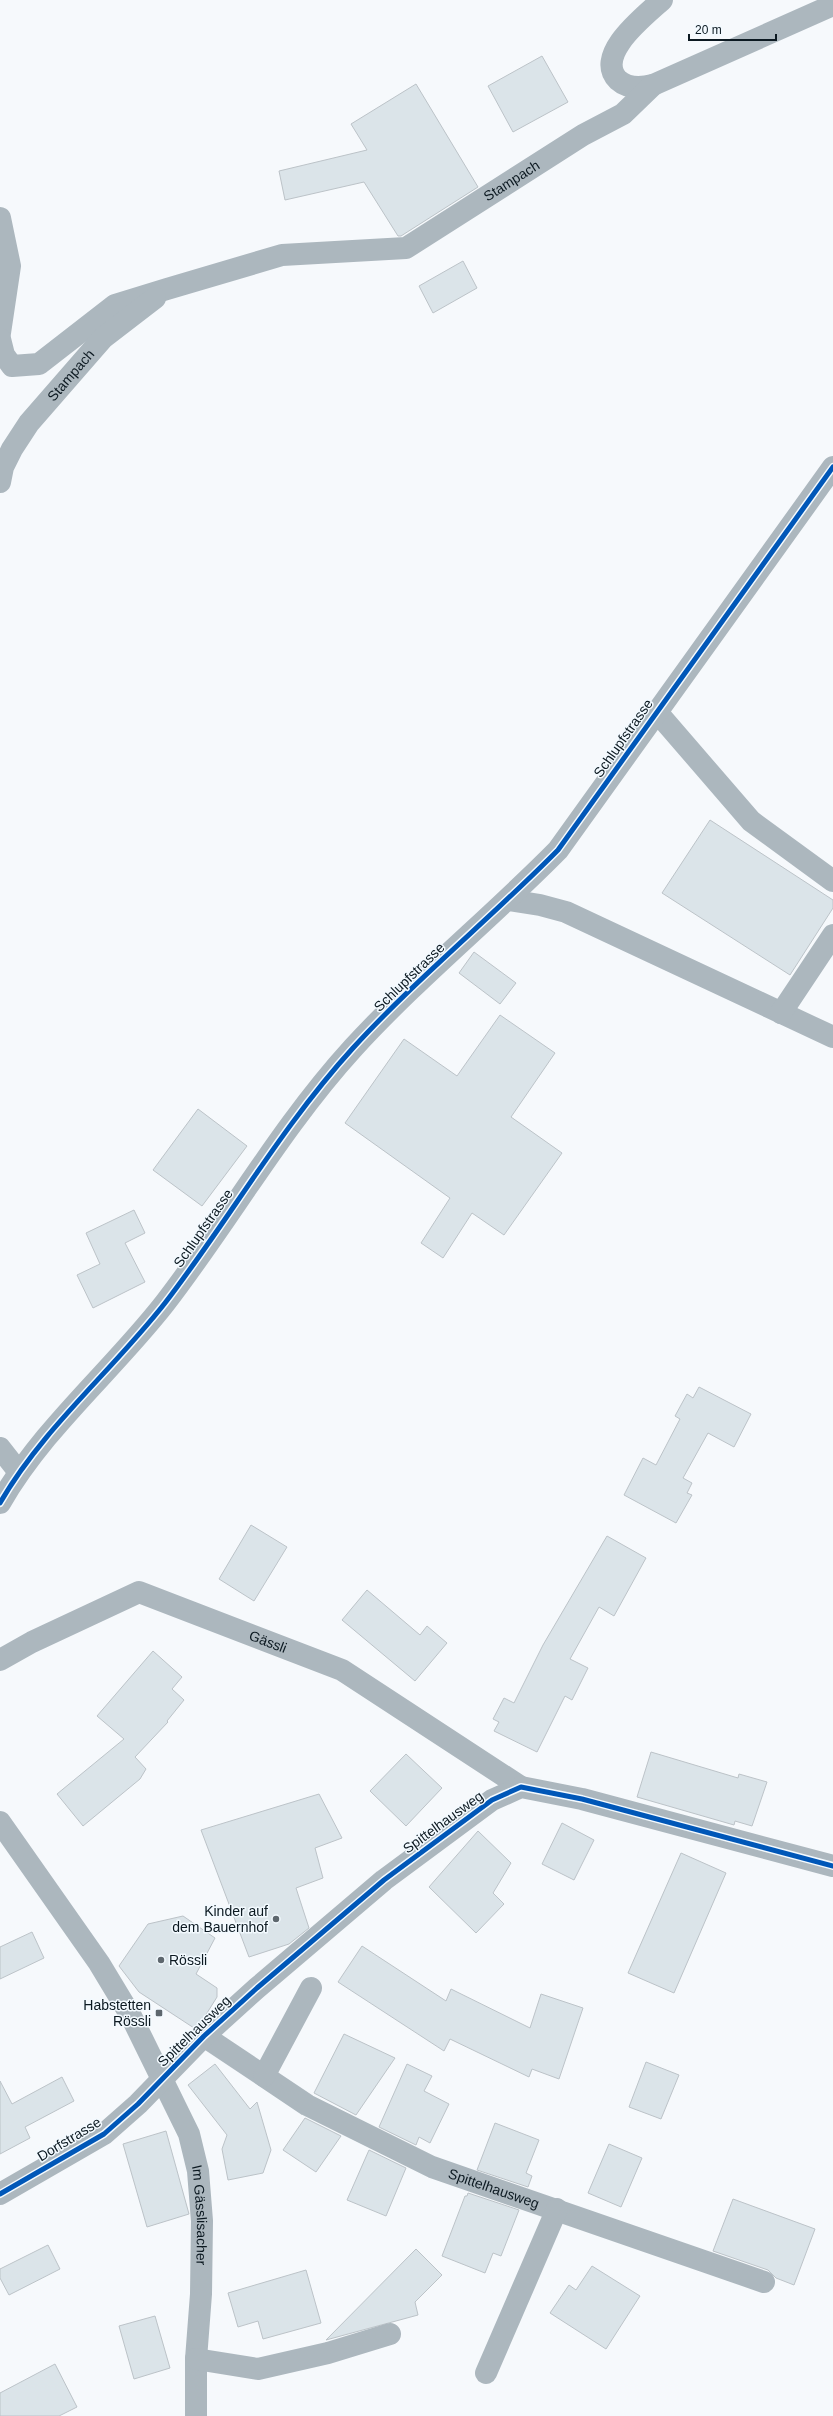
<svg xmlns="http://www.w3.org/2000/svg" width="833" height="2416" font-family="Helvetica,sans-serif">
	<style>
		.building { fill: #dbe4e9; stroke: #bcc3c8 }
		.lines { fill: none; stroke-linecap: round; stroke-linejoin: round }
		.minor { stroke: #acb7be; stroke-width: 22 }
		.cycleway-casing { stroke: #f3faff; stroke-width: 8 }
		.cycleway { stroke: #0057b8; stroke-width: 5 }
		.poi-dot { fill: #5e676e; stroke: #f3faff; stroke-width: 1.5 }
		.labels { text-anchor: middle; stroke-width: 3; stroke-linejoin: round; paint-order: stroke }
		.street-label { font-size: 14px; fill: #0c1921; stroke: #f3faff }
		.poi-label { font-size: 14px; fill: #0c1921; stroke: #f3faff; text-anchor: end }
	</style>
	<rect width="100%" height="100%" fill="#f6f9fc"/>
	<g class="building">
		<path d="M542,56l26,46 -55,30 -25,-46z"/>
		<path d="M416,84l62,103 -77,49h-3l-34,-54 -79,18 -6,-29 88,-21 -16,-26z"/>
		<path d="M463,261l14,27 -44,25 -14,-27z"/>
		<path d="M710,820l123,80v8l-43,67 -128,-82z"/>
		<path d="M474,952l42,31 -16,21 -41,-31z"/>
		<path d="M500,1015l55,38 -44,64 51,36 -58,82 -32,-22 -29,45 -22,-15 29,-45 -105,-75 59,-84 53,37z"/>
		<path d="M198,1109l49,37 -45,60 -49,-36z"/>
		<path d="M134,1210l11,23 -20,10 20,39 -52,26 -16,-33 23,-11 -14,-31z"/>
		<path d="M699,1387l52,27 -17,33 -26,-14 -25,45 9,5 -5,10 5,2 -16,28 -52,-28 19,-37 13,7 24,-46 -5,-3 12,-22 6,4z"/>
		<path d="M251,1525l36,22 -33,54 -35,-22z"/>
		<path d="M607,1536l39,22 -32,58 -15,-9 -29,52 18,9 -16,32 -7,-4 -28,56 -43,-21 5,-9 -6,-3 11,-21 10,5 29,-58z"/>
		<path d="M367,1590l53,45 7,-9 20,17 -32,38 -73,-61z"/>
		<path d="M153,1651l29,26 -10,12 12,11 -17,21 1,1 -33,35 11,12 -6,10 -57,47 -26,-32 67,-55 -27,-23z"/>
		<path d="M651,1752l87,26 1,-4 28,8 -15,44 -17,-5 -1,4 -97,-28z"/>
		<path d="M406,1754l36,34 -36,38 -36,-35z"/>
		<path d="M319,1794l23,44 -27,10 8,30 -27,10 13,40 -20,16 -40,13 -48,-127z"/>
		<path d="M562,1823l32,17 -20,40 -32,-16z"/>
		<path d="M478,1831l33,32 -18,30 11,11 -28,29 -47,-46z"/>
		<path d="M681,1853l45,20 -52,120 -46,-20z"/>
		<path d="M183,1916l32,22 -19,36 21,14v9l-15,24 -8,7 -55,-36 -20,-26 29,-42z"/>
		<path d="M32,1932l12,26 -44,21v-32z"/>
		<path d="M362,1946l84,55 5,-12 79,39 11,-34 42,14 -24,71 -27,-10 -3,8 -79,-38 -6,12 -106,-69z"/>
		<path d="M344,2034l51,24 -39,57 -42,-22z"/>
		<path d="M646,2062l33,13 -18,44 -32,-12z"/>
		<path d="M215,2064l35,45 7,-7 14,48 -8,23 -35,7 -6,-31 5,-14 -39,-50z"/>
		<path d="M407,2064l25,12 -8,15 25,13 -19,39 -11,-6 -3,8 -37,-18z"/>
		<path d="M62,2077l12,24 -49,26 5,11 -30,16v-73l12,23z"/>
		<path d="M305,2118l36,18 -25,36 -33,-22z"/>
		<path d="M495,2123l44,17 -13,33 6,3 -4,11 -51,-17z"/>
		<path d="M166,2131l23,83 -42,13 -24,-83z"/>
		<path d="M609,2144l33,14 -21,49 -33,-14z"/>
		<path d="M369,2150l37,18 -20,48 -39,-16z"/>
		<path d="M468,2193l51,17 -18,46 -8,-3 -8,20 -43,-17 23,-60h2z"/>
		<path d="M733,2199l82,30 -21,56 -18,-7 -8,-8 -55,-19z"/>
		<path d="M48,2245l12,24 -51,26 -9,-17v-9z"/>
		<path d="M416,2249l26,26 -27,27 3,13 -92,25z"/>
		<path d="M592,2266l48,30 -34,53 -56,-36 19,-28 7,5z"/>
		<path d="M306,2270l15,53 -58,16 -5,-18 -20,6 -10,-34z"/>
		<path d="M155,2316l15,52 -36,11 -15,-53z"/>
		<path d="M55,2364l22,43 -18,9h-59v-23z"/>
	</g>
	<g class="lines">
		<g class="minor">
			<path d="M653,85c-12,3 -25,4 -35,-5 -25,-25 28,-65 44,-80"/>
			<path d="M0,218l10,48 -10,67"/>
			<path id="s1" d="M0,339l4,16 8,11 27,-2 76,-59 52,-16 115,-34 124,-7 177,-113 40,-21 30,-29 180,-80"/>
			<path id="s2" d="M0,482l3,-15 9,-18 17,-26 74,-85 52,-40"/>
			<path d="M656,711l95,110 82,60"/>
			<path d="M509,900l31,5 26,7 267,125"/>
			<path d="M781,1013l52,-78"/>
			<path d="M0,1448l18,23"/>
			<path d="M0,1503c43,-75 112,-132 165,-200 64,-83 116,-176 188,-255 64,-70 138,-130 205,-198l275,-383"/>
			<path id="s3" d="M0,1660l32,-18 107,-50 203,78 179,117"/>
			<path id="s4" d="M0,1822l99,141 32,53 58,118 9,37 4,50 -1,73 -5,65v57"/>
			<path id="s5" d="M204,2036l103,69 125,62 332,115"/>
			<path d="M264,2076l47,-88"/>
			<path d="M0,2194l104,-60 34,-30 66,-68 53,-48 127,-108 108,-80 29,-13 61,12 251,67"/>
			<path d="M196,2359l62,10 70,-16 62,-19"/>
			<path d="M486,2373l71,-164"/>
		</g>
		<defs>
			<g id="cycleway">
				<path d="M0,1503c43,-75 112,-132 165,-200 64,-83 116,-176 188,-255 64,-70 138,-130 205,-198l275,-383"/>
				<path d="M0,2194l104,-60 34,-30 66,-68 53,-48 127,-108 108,-80 29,-13 61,12 251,67"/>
			</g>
		</defs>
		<use href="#cycleway" class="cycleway-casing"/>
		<use href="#cycleway" class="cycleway"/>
	</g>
	<g class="poi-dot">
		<circle cx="276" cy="1919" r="4"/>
		<circle cx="161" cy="1960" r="4"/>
		<rect x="155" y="2009" width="8" height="8" rx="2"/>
	</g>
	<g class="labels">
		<g class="street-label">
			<text dy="5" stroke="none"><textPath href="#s1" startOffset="577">Stampach</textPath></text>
			<text dy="5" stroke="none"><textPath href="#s2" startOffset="130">Stampach</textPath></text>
			<text transform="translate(623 738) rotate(-55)" y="5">Schlupfstrasse</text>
			<text transform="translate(409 977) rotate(-44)" y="5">Schlupfstrasse</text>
			<text transform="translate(203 1228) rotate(-55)" y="5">Schlupfstrasse</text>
			<text dy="5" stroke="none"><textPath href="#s3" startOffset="293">Gässli</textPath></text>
			<text transform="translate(443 1822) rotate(-36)" y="5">Spittelhausweg</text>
			<text transform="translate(194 2031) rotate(-44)" y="5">Spittelhausweg</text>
			<text transform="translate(69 2139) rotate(-31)" y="5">Dorfstrasse</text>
			<text dy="5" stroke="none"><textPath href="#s5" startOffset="329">Spittelhausweg</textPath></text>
			<text dy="5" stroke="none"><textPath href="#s4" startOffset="448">Im Gässlisacher</textPath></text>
		</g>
		<g class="poi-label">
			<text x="268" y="1916">Kinder auf<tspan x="268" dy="16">dem Bauernhof</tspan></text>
			<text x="169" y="1965" text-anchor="start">Rössli</text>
			<text x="151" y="2010">Habstetten<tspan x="151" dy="16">Rössli</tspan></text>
		</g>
	</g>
	<path d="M689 34v6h87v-6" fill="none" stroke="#0c1921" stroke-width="2"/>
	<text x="695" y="34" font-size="12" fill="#0c1921" stroke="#f3faff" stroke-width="3" paint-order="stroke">20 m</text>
</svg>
